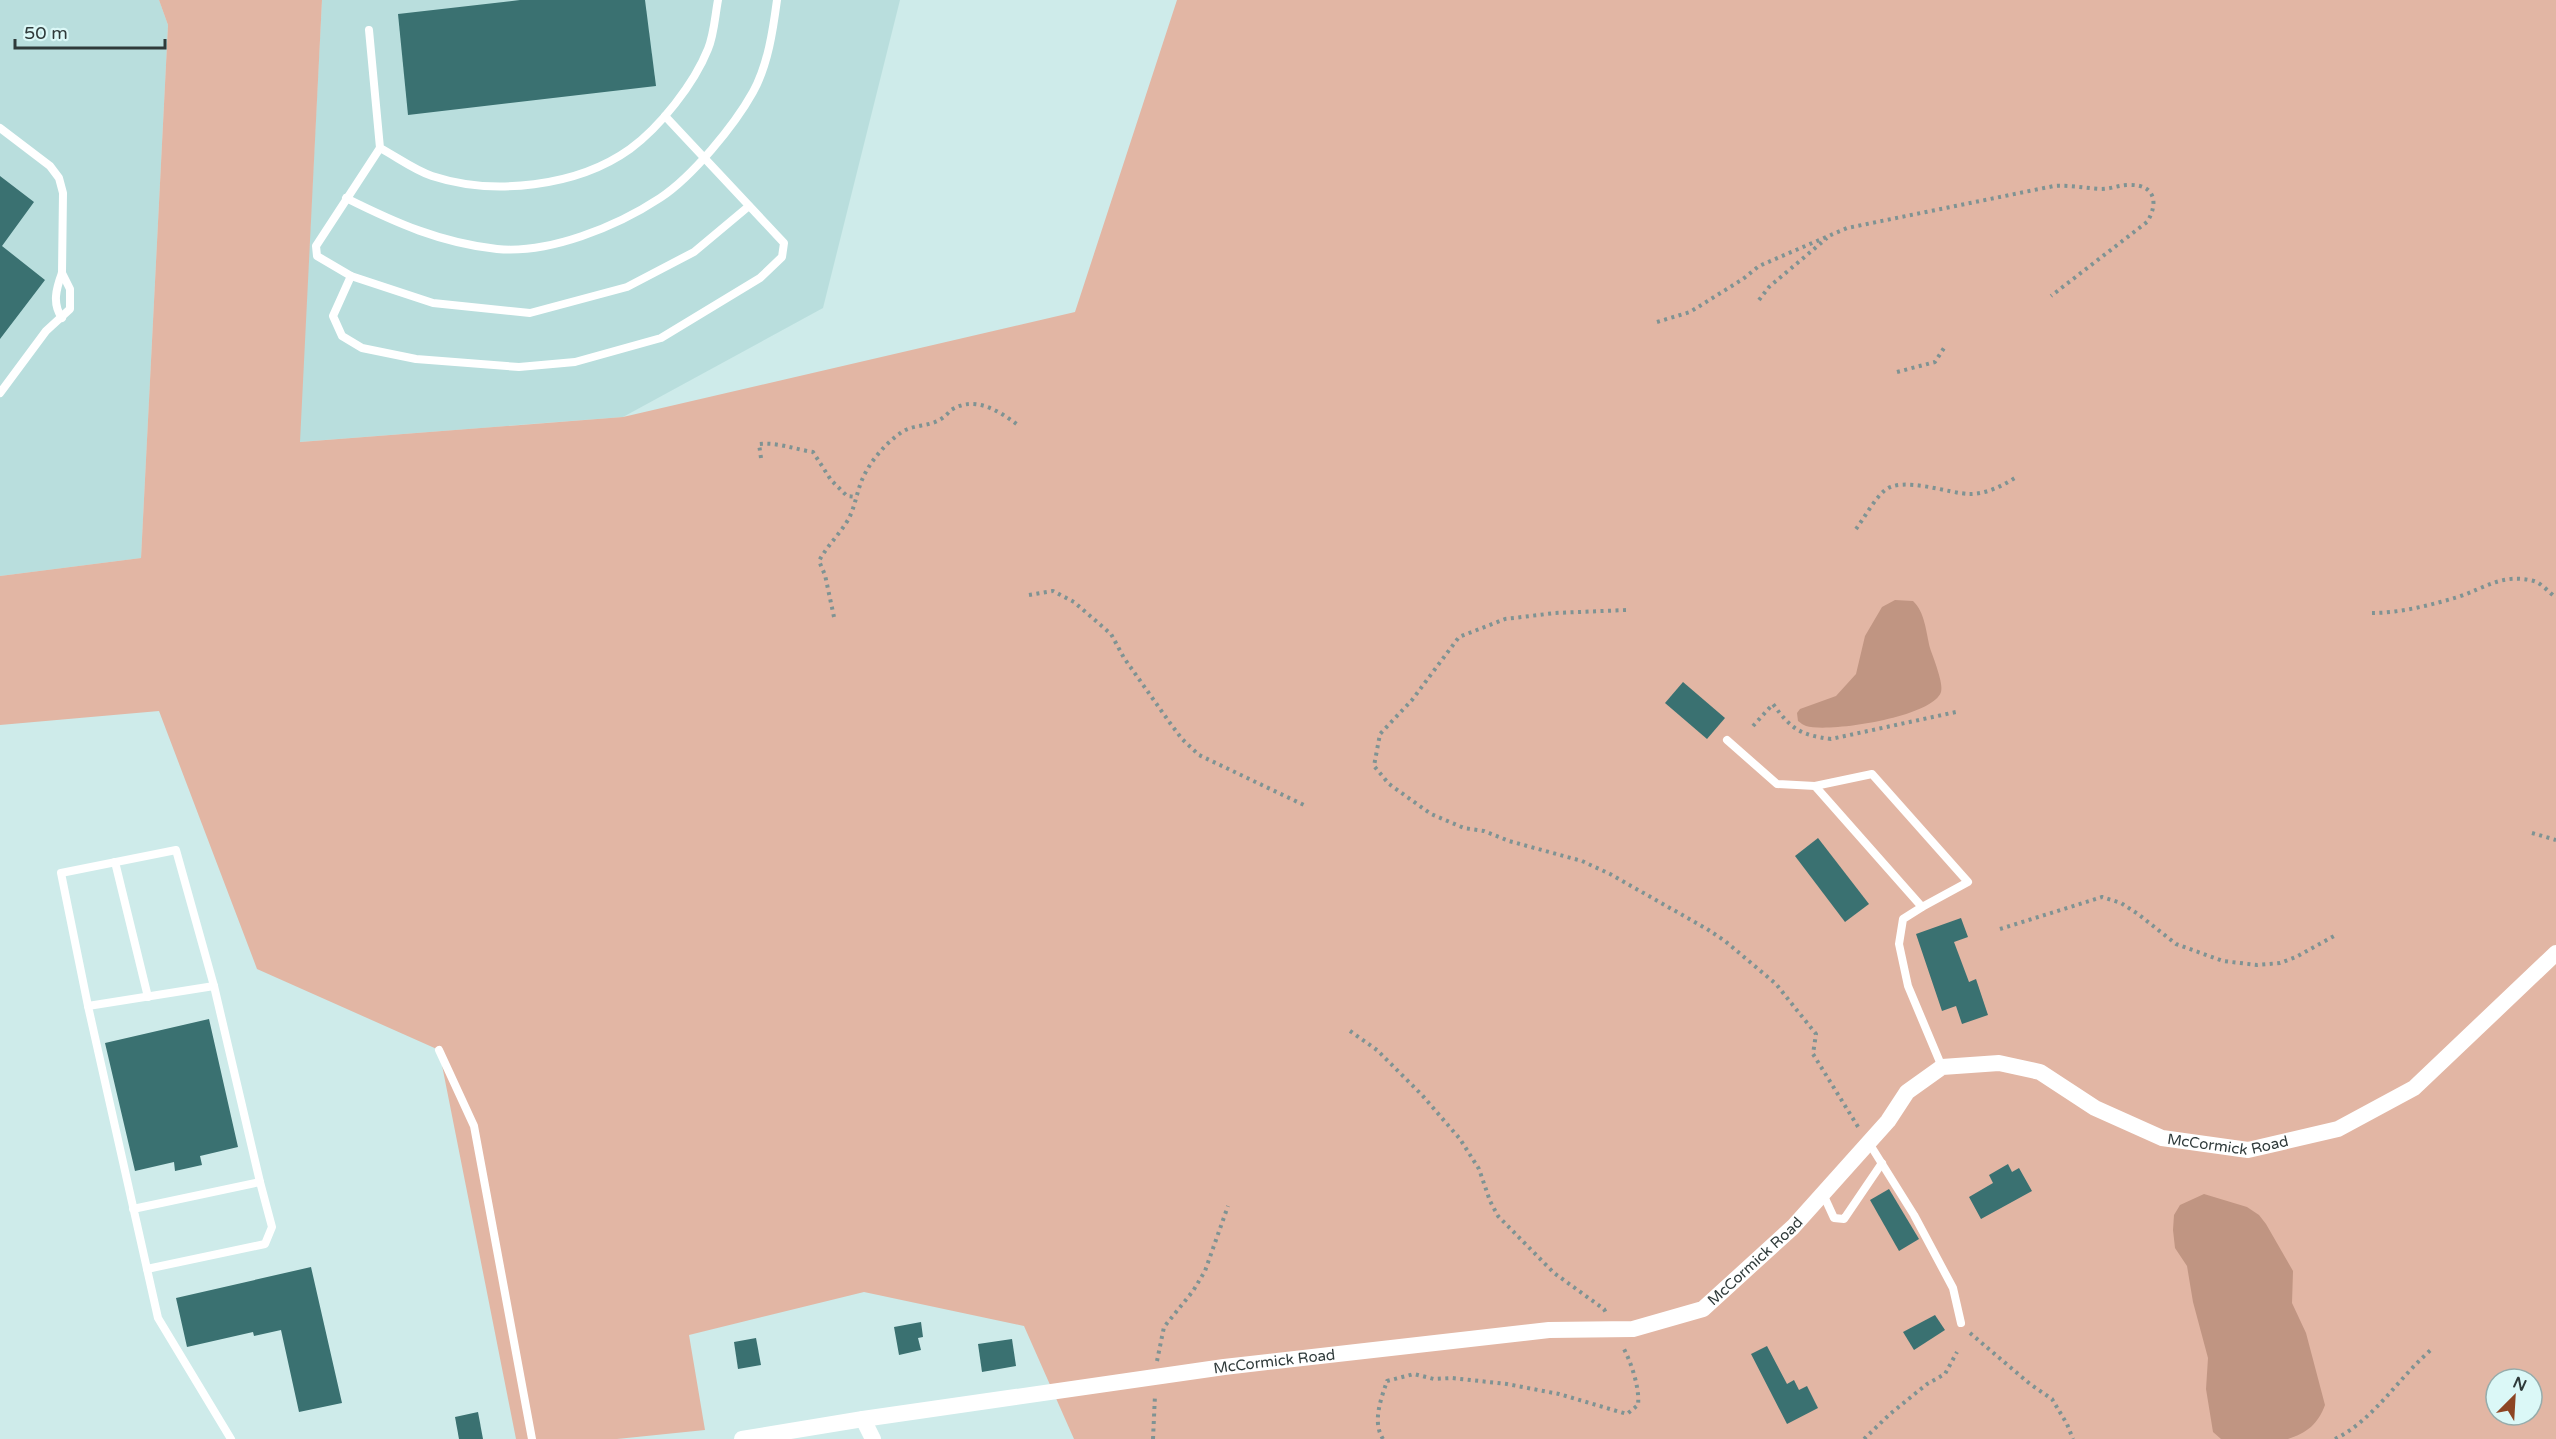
<svg xmlns="http://www.w3.org/2000/svg" width="2556" height="1439" font-family="'Varela Round',sans-serif">
	<style>
		.built { fill: #b9dedd }
		.green { fill: #e2b6a4; fill-rule: evenodd }
		.water { fill: #c09582 }
		.building { fill: #3a7171 }
		.lines { fill: none; stroke-linecap: round; stroke-linejoin: round }
		.path { stroke: #7f9393; stroke-width: 4; stroke-dasharray: 3 4.5; stroke-linecap: butt }
		.service { stroke: #fff; stroke-width: 8 }
		.minor { stroke: #fff; stroke-width: 16 }
		.labels { text-anchor: middle; stroke-width: 6; stroke-linejoin: round; paint-order: stroke }
		.street-label { font-size: 15px; fill: #2f3a3a; stroke: #dbf8f7 }
	</style>
	<rect width="100%" height="100%" fill="#ceebea"/>
	<g class="built">
		<path d="M0,0h159l9,25 -27,533 -141,18z"/>
		<path d="M322,0h578l-77,308 -200,109 -324,25z"/>
	</g>
	<path class="green" d="M159,0h163l-22,442 323,-25 452,-105 102,-312h1379v1439h-1482l-50,-113 -160,-34 -175,43 16,95 -88,9h-101l-77,-389 -182,-81 -98,-258 -159,14v-149l141,-18 27,-533zM2496,1379h36v36h-36z"/>
	<g class="water">
		<path d="M1895,600l18,1c12,11 13,31 17,47 3,9 14,36 11,44 -8,25 -112,41 -135,34 -3,-1 -5,-3 -8,-5l-1,-8 3,-4 36,-13 20,-22 9,-38 17,-29z"/>
		<path d="M2204,1194l43,13 12,8 7,9 27,47 -1,32 14,30 19,72c-7,19 -18,28 -37,34h-67l-8,-7 -7,-43 2,-31 -15,-56 -6,-36 -12,-18 -2,-18 1,-15 6,-10z"/>
	</g>
	<g class="building">
		<path d="M520,0h125l11,86 -248,29 -10,-101z"/>
		<path d="M0,176l34,26 -32,44 43,34 -45,59z"/>
		<path d="M1683,682l42,36 -18,21 -42,-36z"/>
		<path d="M1818,838l51,66 -24,18 -50,-66z"/>
		<path d="M1961,918l7,19 -14,5 15,40 7,-3 12,36 -26,9 -6,-18 -14,5 -26,-77z"/>
		<path d="M209,1019l29,128 -38,9 2,9 -27,6 -1,-9 -39,9 -30,-128z"/>
		<path d="M2008,1164l4,8 7,-4 13,23 -51,28 -12,-22 24,-14 -4,-8z"/>
		<path d="M1889,1189l30,50 -20,12 -29,-51z"/>
		<path d="M311,1267l31,136 -43,9 -18,-82 -27,6 -1,-4 -66,15 -11,-49z"/>
		<path d="M1935,1315l10,15 -31,20 -11,-18z"/>
		<path d="M921,1322l2,15 -5,1 3,12 -22,5 -5,-28z"/>
		<path d="M756,1338l5,27 -23,4 -4,-27z"/>
		<path d="M1012,1339l4,27 -34,6 -4,-28z"/>
		<path d="M1767,1346l20,38 7,-4 5,10 8,-4 11,22 -31,16 -36,-70z"/>
		<path d="M478,1412l5,27h-24l-4,-22z"/>
	</g>
	<g class="lines">
		<g class="path">
			<path d="M1759,300l10,-13 58,-49"/>
			<path d="M1657,322l33,-10 53,-33 16,-13 88,-38 207,-42c16,-1 31,2 47,3 10,0 18,-4 28,-4 26,-1 30,18 18,37l-96,74"/>
			<path d="M1897,372l38,-10 9,-14"/>
			<path d="M761,458l-2,-14c18,-2 35,5 54,8l18,28 16,16 9,1"/>
			<path d="M1856,529c9,-12 17,-28 28,-38 17,-16 66,3 86,3 17,0 34,-9 48,-18"/>
			<path d="M1029,595l24,-4 21,11 37,32 13,24 46,65 12,16 17,16 107,51"/>
			<path d="M1626,610l-71,3 -50,6 -46,18 -47,63 -32,34 -6,32 15,18 42,30 33,14 20,3 25,10 73,20 28,13 97,55 18,12 51,43 40,50 -3,20 47,76"/>
			<path d="M2372,613c28,0 59,-8 86,-16 27,-9 44,-24 76,-16 7,2 16,12 22,17"/>
			<path d="M834,617l-9,-42 -6,-14c8,-15 20,-26 29,-41 6,-11 8,-23 12,-35 7,-20 24,-41 42,-53 12,-8 27,-5 39,-13 4,-2 7,-6 10,-9 24,-15 48,1 67,15"/>
			<path d="M1753,726l20,-22c18,25 27,31 58,35l125,-27"/>
			<path d="M2532,833l24,7"/>
			<path d="M2000,929l102,-32 19,6 17,11 38,30 47,17 34,4 23,-2 16,-6 38,-21"/>
			<path d="M1350,1031l27,19 45,45 38,44 19,30 11,32 8,15 56,57 50,36 2,4"/>
			<path d="M1970,1333l60,51 22,15 15,25 6,15"/>
			<path d="M1157,1361l7,-34 29,-36 12,-20 23,-65"/>
			<path d="M1153,1439l2,-44"/>
			<path d="M1383,1439c-11,-17 -2,-40 4,-58l27,-7 20,5 18,-1 55,6 52,10 68,20 11,-9c2,-17 -7,-43 -15,-58"/>
			<path d="M1864,1439l26,-25 37,-30 18,-10 12,-22"/>
			<path d="M2335,1439c39,-19 64,-62 97,-90"/>
		</g>
		<g class="service">
			<path d="M369,30l11,118c17,9 34,22 52,28 61,20 145,11 198,-27 30,-22 64,-65 78,-100 6,-14 7,-33 10,-49"/>
			<path d="M0,128l50,38 9,12 4,15 -1,80c-6,16 -10,31 0,45"/>
			<path d="M380,148l-64,98 1,10 34,20 -18,40 9,20 20,12 54,11 103,8 56,-5 86,-24 99,-60 22,-21 2,-14 -119,-127"/>
			<path d="M346,198c50,25 95,45 151,51 52,5 119,-22 163,-51 32,-21 74,-72 93,-106 15,-27 20,-62 24,-92"/>
			<path d="M351,276l82,27 97,10 97,-26 67,-35 55,-46"/>
			<path d="M0,393l46,-62 24,-22v-20l-8,-16"/>
			<path d="M1727,740l50,44 38,2 107,121 -19,12 -4,25 9,42 34,81"/>
			<path d="M1815,786l57,-12 96,108 -46,25"/>
			<path d="M115,862l33,135"/>
			<path d="M88,1006l-27,-133 115,-23 38,136"/>
			<path d="M439,1050l35,76 58,313"/>
			<path d="M1869,1143l45,72 39,73 8,35"/>
			<path d="M1823,1194l11,24 10,1 38,-56"/>
			<path d="M133,1209l127,-27 -46,-196 -126,20 70,312 73,121"/>
			<path d="M147,1269l118,-25 7,-17 -12,-45"/>
		</g>
		<g class="minor">
			<path d="M863,1419l10,20"/>
			<path id="s1" d="M742,1439l121,-20 361,-52 325,-37 84,-1 70,-20 90,-82 95,-106 19,-29 35,-25 57,-4 41,9 55,36 67,30 86,12 90,-21 76,-41 142,-135"/>
		</g>
	</g>
	<g class="labels">
		<g class="street-label">
			<text dy="5" stroke="none"><textPath href="#s1" startOffset="1618">McCormick Road</textPath></text>
			<text dy="5" stroke="none"><textPath href="#s1" startOffset="1042">McCormick Road</textPath></text>
			<text dy="5" stroke="none"><textPath href="#s1" startOffset="538">McCormick Road</textPath></text>
		</g>
	</g>
	<g transform="translate(2514 1397) rotate(24)"><circle r="28" fill="#dbf8f7" stroke="#96acab" stroke-width="1.5"/>
	<path d="M0-4.5L10 22L0 15L-10 22Z" fill="#8d4523"/>
	<text y="-9" font-size="16" font-weight="bold" text-anchor="middle" fill="#2f3a3a">N</text>
	</g>
	<path d="M15 39v9h150v-9" fill="none" stroke="#2f3a3a" stroke-width="3"/>
	<text x="24" y="39" font-size="18" fill="#2f3a3a" stroke="#dbf8f7" stroke-width="4.5" paint-order="stroke">50 m</text>
</svg>
